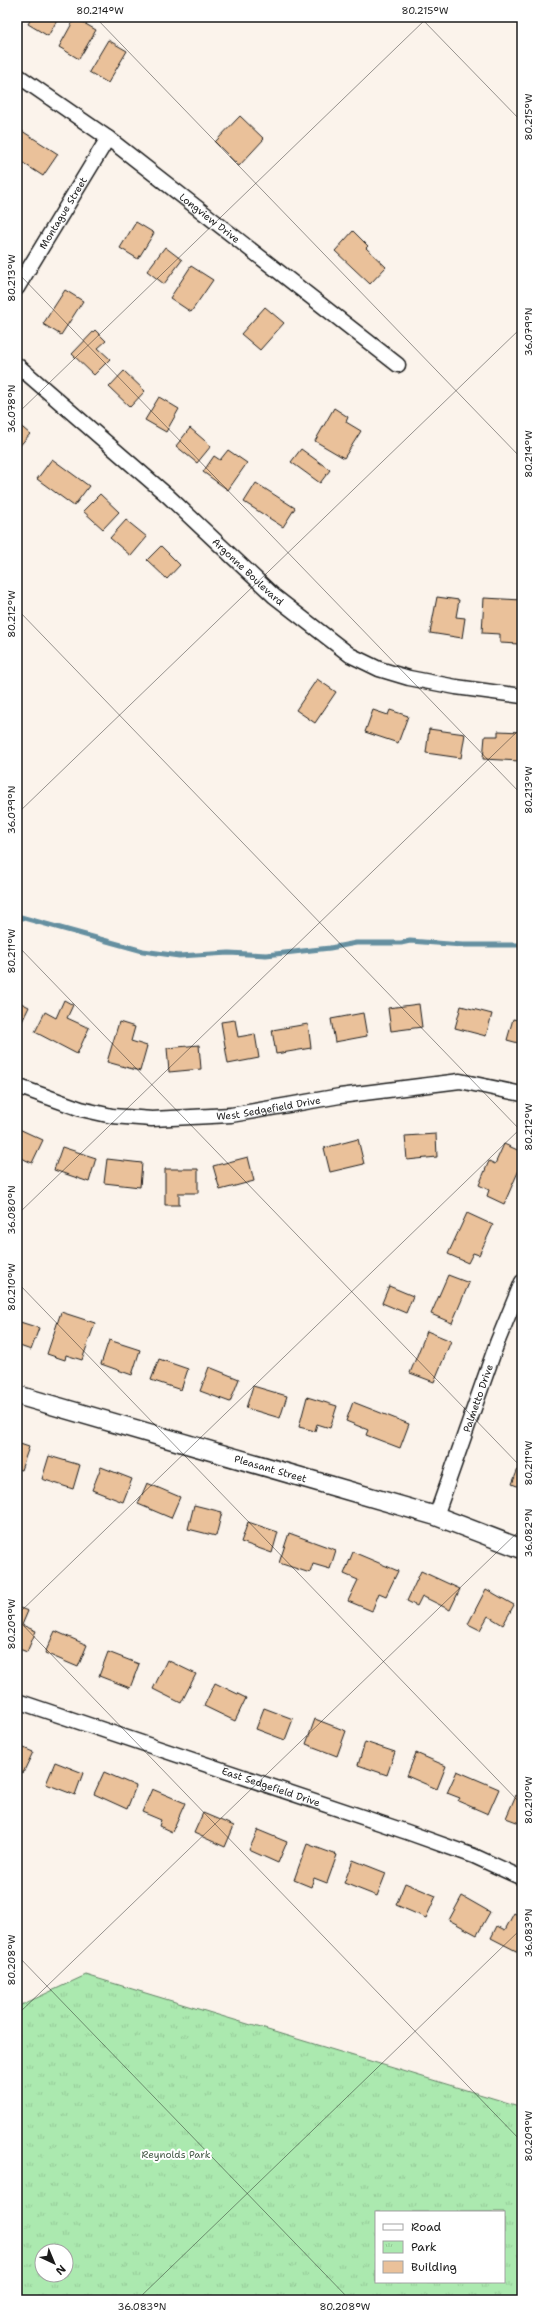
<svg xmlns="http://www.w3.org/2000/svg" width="539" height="2317" font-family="'Shantell Sans',sans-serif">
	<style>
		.park { fill: url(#park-tufts); stroke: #648266; fill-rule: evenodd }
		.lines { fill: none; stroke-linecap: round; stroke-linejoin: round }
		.stream { stroke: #658fa0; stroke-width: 5 }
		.building { fill: #eac19a; stroke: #1c1c1c }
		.minor-casing { stroke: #1c1c1c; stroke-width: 17 }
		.tertiary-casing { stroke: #1c1c1c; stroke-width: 21 }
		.minor { stroke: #fff; stroke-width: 14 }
		.tertiary { stroke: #fff; stroke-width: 18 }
		.ticks { fill: none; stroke: #1c1c1c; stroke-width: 1; stroke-opacity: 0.45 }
		.labels { text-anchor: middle; stroke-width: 4; stroke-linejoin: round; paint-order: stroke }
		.street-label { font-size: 10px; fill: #1c1c1c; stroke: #fff }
		.park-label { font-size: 10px; fill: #475a48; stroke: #fff }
		.neatline { fill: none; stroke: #1c1c1c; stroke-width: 1.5 }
		.ticks-label { font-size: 10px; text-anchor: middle; fill: #1c1c1c }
	</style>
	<defs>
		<pattern id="park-tufts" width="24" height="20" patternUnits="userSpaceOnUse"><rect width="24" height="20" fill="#abe9af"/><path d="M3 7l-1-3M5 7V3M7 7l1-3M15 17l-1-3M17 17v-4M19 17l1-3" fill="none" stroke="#93c796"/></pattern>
	</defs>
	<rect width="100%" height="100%" fill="#fbf3eb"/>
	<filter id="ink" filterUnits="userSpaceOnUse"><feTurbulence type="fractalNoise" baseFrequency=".025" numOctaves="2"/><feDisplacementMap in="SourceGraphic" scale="8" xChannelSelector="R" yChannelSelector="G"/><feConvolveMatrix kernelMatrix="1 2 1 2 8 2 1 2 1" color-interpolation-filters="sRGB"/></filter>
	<g filter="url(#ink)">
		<path class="park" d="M86,1975l436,132v193h-505v-293zM376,2212h128v70h-128zM42,2251h24v24h-24z"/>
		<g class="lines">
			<path class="stream" d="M17,916l126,35 36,5 50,-3 37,2 64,-7 26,-5h45l9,-2 52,4h60"/>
		</g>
		<g class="building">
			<path d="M32,17h27l-11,19 -20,-12z"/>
			<path d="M75,18l21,12 -17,29 -20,-12z"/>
			<path d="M108,40l19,11 -19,32 -19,-11z"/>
			<path d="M240,116l24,23 -25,27 -24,-24z"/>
			<path d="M22,131l36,23 -15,22 -26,-17v-21z"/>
			<path d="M136,222l18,11 -16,26 -18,-11z"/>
			<path d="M353,231l15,15 -2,2 20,19 -16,17 -35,-33z"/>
			<path d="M165,247l17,13 -18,24 -17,-13z"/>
			<path d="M191,266l22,14 -22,32 -21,-14z"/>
			<path d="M65,290l18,11 -22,34 -18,-11z"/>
			<path d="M265,307l19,16 -24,27 -19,-16z"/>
			<path d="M95,330l11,11 -8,7 12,11 -16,16 -22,-21z"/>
			<path d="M124,371l21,20 -15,16 -21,-20z"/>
			<path d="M159,397l20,12 -13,23 -21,-12z"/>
			<path d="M334,408l14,9 -2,5 15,9 -17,27 -29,-17z"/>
			<path d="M17,423l13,11 -13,15z"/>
			<path d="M190,428l21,18 -14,17 -21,-17z"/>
			<path d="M301,449l29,21 -10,13 -29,-21z"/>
			<path d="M228,450l19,13 -19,27 -25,-18 11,-16 6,4z"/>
			<path d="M52,459l37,27 -15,20 -37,-27z"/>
			<path d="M256,483l39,25 -12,19 -39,-25z"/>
			<path d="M100,494l19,18 -16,17 -20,-18z"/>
			<path d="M126,520l21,17 -16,19 -21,-18z"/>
			<path d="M161,546l19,19 -13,14 -20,-19z"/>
			<path d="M437,597l22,3 -3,17 9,1 -3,20 -32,-5z"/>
			<path d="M484,598l38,2 -3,44 -19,-1v-9l-18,-1z"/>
			<path d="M317,679l19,13 -21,31 -19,-13z"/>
			<path d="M373,710l15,5 2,-5 18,6 -10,27 -33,-11z"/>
			<path d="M429,729l36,5 -4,24 -35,-5z"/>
			<path d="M498,731l24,1 -2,29 -37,-2 2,-23h13z"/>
			<path d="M64,1000l9,5 -6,13 22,10 -12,26 -42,-22 10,-20 11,6z"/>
			<path d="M17,1001l12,6 -10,21 -2,-1z"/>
			<path d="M419,1004l3,23 -31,4 -3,-23z"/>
			<path d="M461,1006l31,8 -6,22 -31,-8z"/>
			<path d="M363,1013l4,23 -32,6 -4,-23z"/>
			<path d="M513,1019l9,2v23l-15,-4z"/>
			<path d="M235,1020l3,17 17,-3 4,24 -31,6 -7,-42z"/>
			<path d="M119,1022l16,5 -4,14 16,5 -7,25 -33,-9z"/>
			<path d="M308,1024l3,24 -35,6 -4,-24z"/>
			<path d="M199,1045l2,24 -32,3 -2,-24z"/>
			<path d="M17,1128l26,12 -11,23 -15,-7z"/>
			<path d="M436,1134l1,23 -30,3 -2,-24z"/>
			<path d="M358,1139l6,25 -34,8 -6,-24z"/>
			<path d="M504,1144l18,8v11l-18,41 -17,-8 2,-6 -10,-5 10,-24 6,3z"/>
			<path d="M62,1147l34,11 -7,24 -35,-12z"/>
			<path d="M248,1157l6,24 -34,9 -7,-24z"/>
			<path d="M107,1159l35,4 -2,24 -36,-4z"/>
			<path d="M165,1169h33v24h-19v12h-14z"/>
			<path d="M467,1213l26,12 -14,30 -6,-2 -5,10 -20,-9z"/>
			<path d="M448,1275l21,8 -17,40 -21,-9z"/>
			<path d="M389,1286l24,10 -7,17 -24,-10z"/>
			<path d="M61,1312l34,11 -13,37 -16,-5 -1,5 -18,-6z"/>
			<path d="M17,1321l22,7 -8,22 -14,-5z"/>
			<path d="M427,1331l24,10 -17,41 -24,-9z"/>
			<path d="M109,1340l31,10 -8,25 -31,-11z"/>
			<path d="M159,1359l29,10 -7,21 -30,-10z"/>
			<path d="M209,1367l30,12 -9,23 -30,-11z"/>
			<path d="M253,1386l34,10 -7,22 -34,-10z"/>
			<path d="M307,1397l30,9 -7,22 -13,-4 -2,7 -16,-4z"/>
			<path d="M353,1402l56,22 -9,24 -34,-13 2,-5 -22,-9z"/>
			<path d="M17,1443l12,4 -8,23 -4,-1z"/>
			<path d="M49,1456l31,9 -7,24 -31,-10z"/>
			<path d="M522,1459v29l-10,-4z"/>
			<path d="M101,1467l31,12 -9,23 -31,-12z"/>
			<path d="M147,1483l33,14 -9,21 -33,-14z"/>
			<path d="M194,1505l28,7 -6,24 -28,-7z"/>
			<path d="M248,1522l30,10 -6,21 -31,-11z"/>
			<path d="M289,1533l47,17 -6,19 -17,-5 -3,9 -31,-10z"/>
			<path d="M353,1552l45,19 -12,25 -7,-3 -7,18 -24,-10 10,-21 -14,-6z"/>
			<path d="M421,1571l39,18 -10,21 -28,-14 -5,10 -10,-5z"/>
			<path d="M486,1589l28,16 -11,20 -15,-9 -8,14 -12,-6z"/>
			<path d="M17,1607l11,4 -6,14 14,6 -9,21 -10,-4z"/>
			<path d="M55,1631l32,14 -9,22 -33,-14z"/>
			<path d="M108,1652l31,12 -9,24 -31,-12z"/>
			<path d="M167,1660l29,14 -15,29 -28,-14z"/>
			<path d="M215,1683l31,15 -11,23 -31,-15z"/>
			<path d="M264,1708l29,11 -8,21 -29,-11z"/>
			<path d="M315,1719l31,12 -9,25 -31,-12z"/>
			<path d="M365,1742l30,10 -8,23 -29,-10z"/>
			<path d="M17,1745l16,7 -10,21 -6,-3z"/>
			<path d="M416,1753l30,13 -9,23 -30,-13z"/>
			<path d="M55,1762l28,11 -8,22 -29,-11z"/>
			<path d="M457,1771l42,18 -11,25 -30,-13 2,-3 -13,-5z"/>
			<path d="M104,1772l32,14 -9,23 -33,-15z"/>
			<path d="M152,1789l33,14 -13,29 -13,-6 2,-6 -19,-8z"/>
			<path d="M516,1795l6,3v26l-16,-6z"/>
			<path d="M203,1813l31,13 -9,21 -31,-14z"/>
			<path d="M258,1830l29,12 -9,21 -29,-13z"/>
			<path d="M307,1844l30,11 -10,28 -13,-5 -3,9 -17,-7z"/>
			<path d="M353,1860l33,13 -9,23 -33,-13z"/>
			<path d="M405,1883l31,13 -10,22 -30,-13z"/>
			<path d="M462,1896l28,16 -13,23 -28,-15z"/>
			<path d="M514,1913l8,4v37l-31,-16 6,-12 8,4z"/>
		</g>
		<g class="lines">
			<defs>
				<g id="minor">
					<path id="s1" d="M17,75l91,63 290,227"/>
					<path id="s2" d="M17,288l91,-150"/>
					<path id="s3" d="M17,365l151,131 106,100 76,59 29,14 30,9 47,9 66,9"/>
					<path id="s4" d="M17,1086l64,23 31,7 40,3 79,-4 109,-19 120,-15 62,13"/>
					<path id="s5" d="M436,1516l61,-173 25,-61"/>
					<path id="s6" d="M17,1701l390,131 67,24 48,22"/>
				</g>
				<g id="tertiary">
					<path id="s7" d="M17,1395l419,121 86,33"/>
				</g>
			</defs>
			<use href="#minor" class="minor-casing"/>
			<use href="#tertiary" class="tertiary-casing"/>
			<use href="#minor" class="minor"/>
			<use href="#tertiary" class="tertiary"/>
		</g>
	</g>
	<path class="ticks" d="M95,17l427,442M420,17l102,105M17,272l505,523M17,414l411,-397M17,609l505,523M17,814l505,-487M17,945l505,523M17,1215l505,-488M17,1282l505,523M17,1615l505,-488M17,1619l505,523M17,1955l333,345M17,2015l505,-487M17,2292l8,8M137,2300l385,-372"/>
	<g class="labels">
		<g class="street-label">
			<text dy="4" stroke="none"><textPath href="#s2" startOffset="88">Montague Street</textPath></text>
			<text dy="4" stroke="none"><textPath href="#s1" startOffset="240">Longview Drive</textPath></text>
			<text dy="4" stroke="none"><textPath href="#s3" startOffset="310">Argonne Boulevard</textPath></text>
			<text dy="4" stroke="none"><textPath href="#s4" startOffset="257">West Sedgefield Drive</textPath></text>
			<text dy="4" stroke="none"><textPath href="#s5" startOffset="125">Palmetto Drive</textPath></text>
			<text dy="4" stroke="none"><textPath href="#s7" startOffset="264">Pleasant Street</textPath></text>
			<text dy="4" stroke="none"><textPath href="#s6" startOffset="268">East Sedgefield Drive</textPath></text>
		</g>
		<g class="park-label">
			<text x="176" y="2158">Reynolds Park</text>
		</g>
	</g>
	<rect width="539" height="2317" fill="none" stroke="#fff" stroke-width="44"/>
	<rect x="375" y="2211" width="130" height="72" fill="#ffffff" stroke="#a4a4a4"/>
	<rect x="383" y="2224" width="20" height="6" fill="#ffffff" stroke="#a4a4a4"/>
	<text x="411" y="2231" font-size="12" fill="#1c1c1c">Road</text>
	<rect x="383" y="2241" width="20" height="12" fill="url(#park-tufts)" stroke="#a4a4a4"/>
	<text x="411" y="2251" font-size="12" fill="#1c1c1c">Park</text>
	<rect x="383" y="2261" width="20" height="12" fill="#eac19a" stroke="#a4a4a4"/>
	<text x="411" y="2271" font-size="12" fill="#1c1c1c">Building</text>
	<g transform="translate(54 2263) rotate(136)"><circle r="19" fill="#ffffff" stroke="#a4a4a4"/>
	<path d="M0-3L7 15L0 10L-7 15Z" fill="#1c1c1c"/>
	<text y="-6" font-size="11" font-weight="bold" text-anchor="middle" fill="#1c1c1c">N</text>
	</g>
	<rect x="22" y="22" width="495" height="2273" class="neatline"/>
	<g class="ticks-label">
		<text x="100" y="14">80.214°W</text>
		<text x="425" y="14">80.215°W</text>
		<text transform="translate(528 117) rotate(-90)" y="4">80.215°W</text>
		<text transform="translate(11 278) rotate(-90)" y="4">80.213°W</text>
		<text transform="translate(528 332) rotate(-90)" y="4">36.079°N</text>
		<text transform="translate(11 409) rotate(-90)" y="4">36.078°N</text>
		<text transform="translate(528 454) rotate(-90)" y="4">80.214°W</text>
		<text transform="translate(11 614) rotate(-90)" y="4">80.212°W</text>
		<text transform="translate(528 790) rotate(-90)" y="4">80.213°W</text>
		<text transform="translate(11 810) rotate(-90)" y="4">36.079°N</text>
		<text transform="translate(11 951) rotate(-90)" y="4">80.211°W</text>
		<text transform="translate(528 1127) rotate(-90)" y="4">80.212°W</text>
		<text transform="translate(11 1210) rotate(-90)" y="4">36.080°N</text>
		<text transform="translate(11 1287) rotate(-90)" y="4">80.210°W</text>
		<text transform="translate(528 1463) rotate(-90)" y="4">80.211°W</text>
		<text transform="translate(528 1533) rotate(-90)" y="4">36.082°N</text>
		<text transform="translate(11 1624) rotate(-90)" y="4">80.209°W</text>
		<text transform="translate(528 1800) rotate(-90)" y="4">80.210°W</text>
		<text transform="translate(528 1933) rotate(-90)" y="4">36.083°N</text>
		<text transform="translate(11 1960) rotate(-90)" y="4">80.208°W</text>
		<text transform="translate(528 2136) rotate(-90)" y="4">80.209°W</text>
		<text x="142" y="2310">36.083°N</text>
		<text x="345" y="2310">80.208°W</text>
	</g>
</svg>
